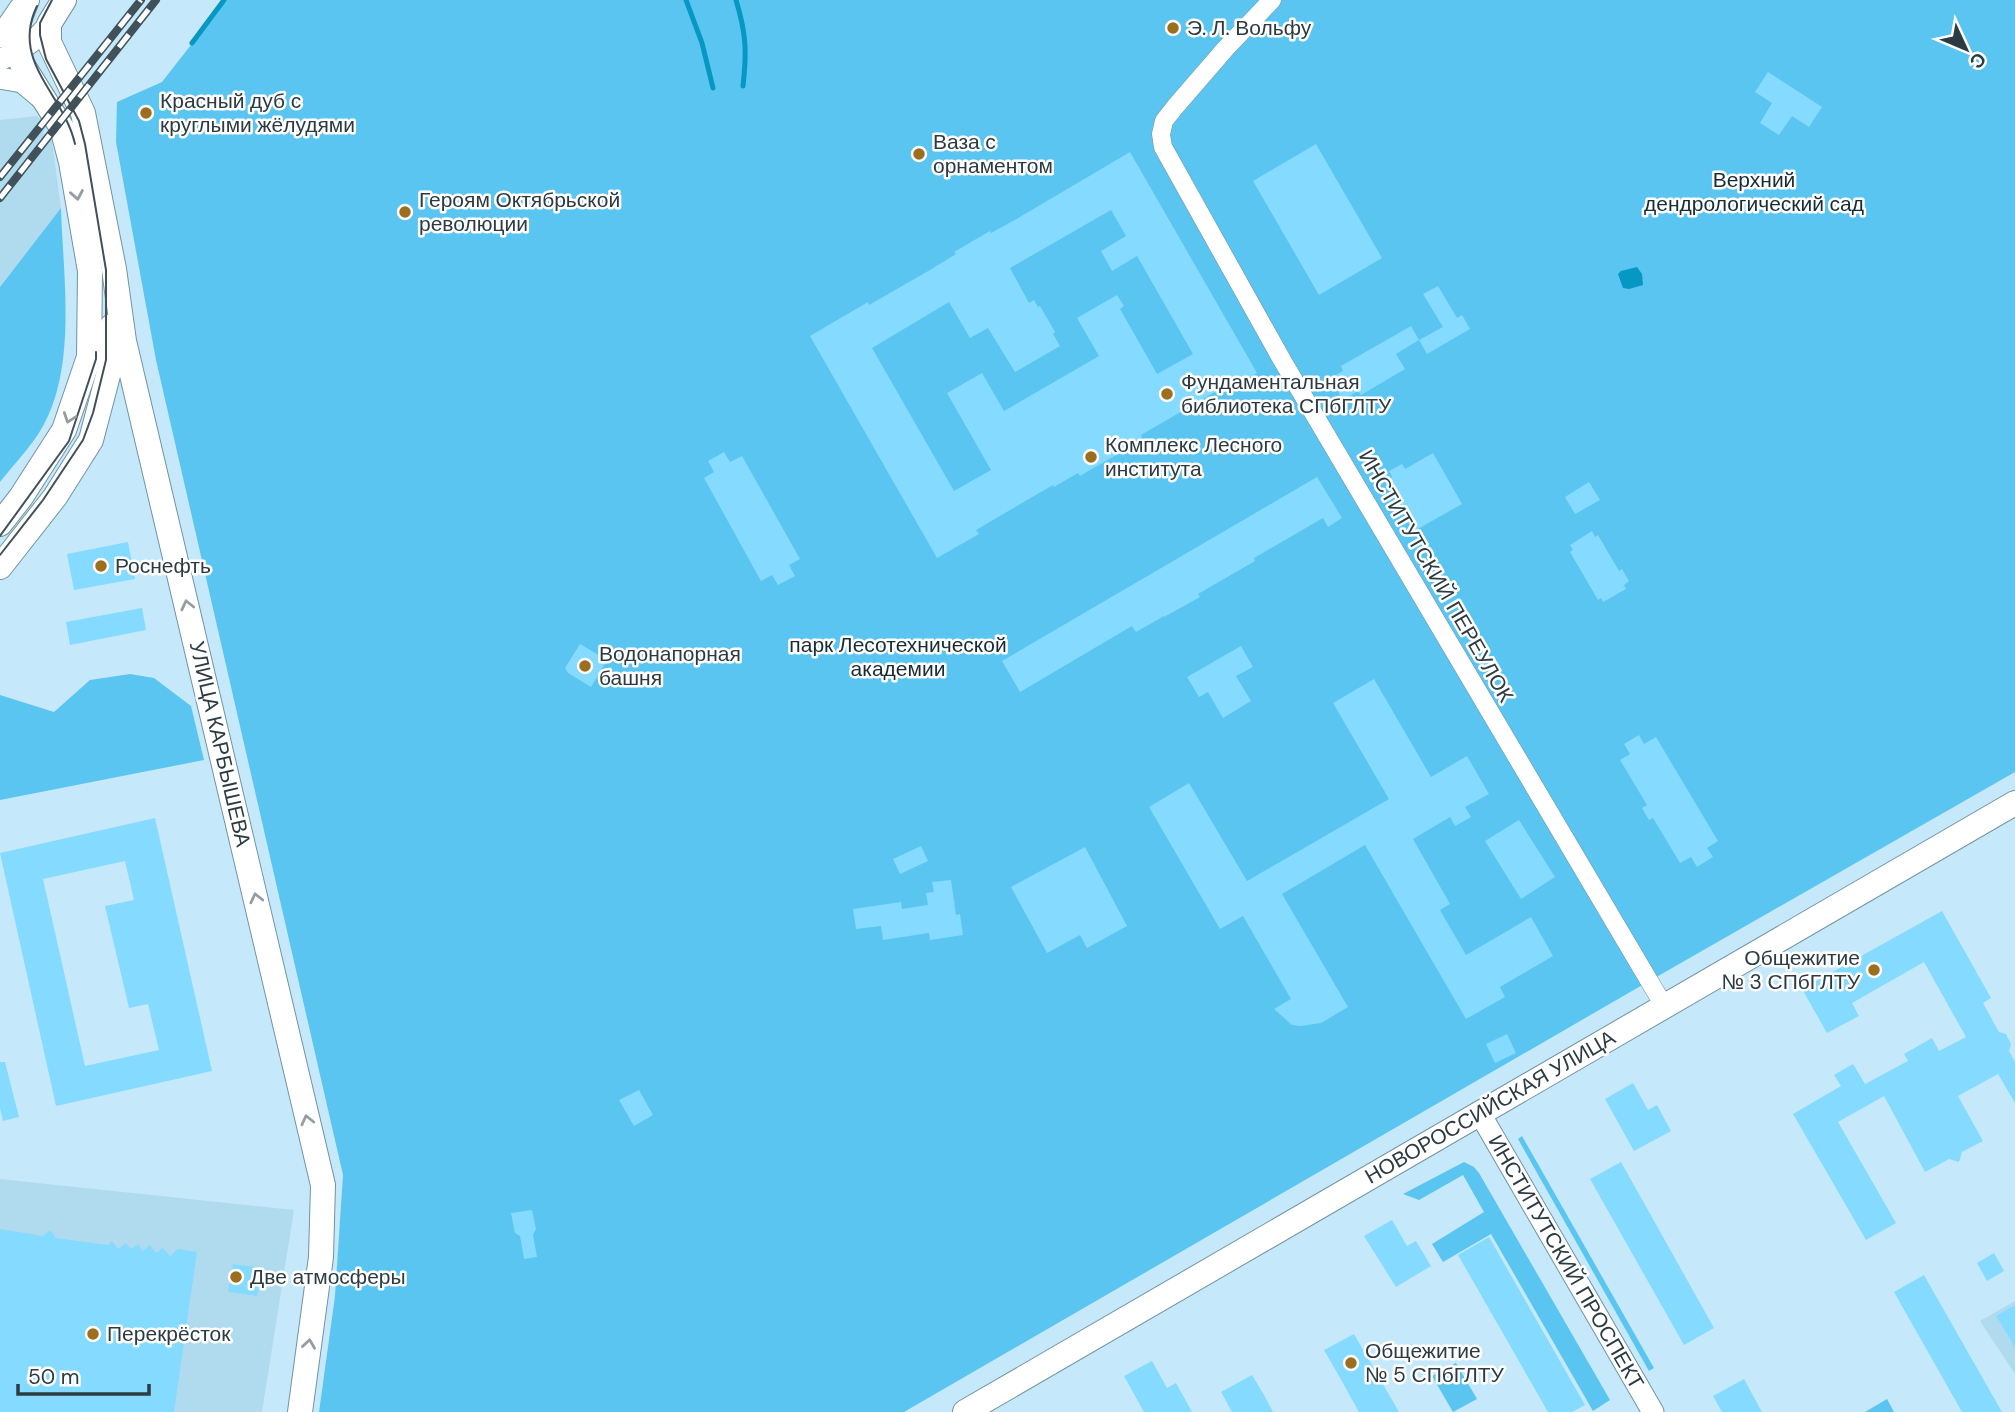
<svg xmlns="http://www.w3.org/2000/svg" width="2015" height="1412" font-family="'DM Sans',sans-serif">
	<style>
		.built { fill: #b0dbef }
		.green { fill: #5ac5f0 }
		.water { fill: #0697c2 }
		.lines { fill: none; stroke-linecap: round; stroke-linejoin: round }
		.stream { stroke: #0697c2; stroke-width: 5 }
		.building { fill: #85daff; fill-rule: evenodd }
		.minor-casing { stroke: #7193a3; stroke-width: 19 }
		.tertiary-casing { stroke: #7193a3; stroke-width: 23 }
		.secondary-casing { stroke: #7193a3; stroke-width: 26 }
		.minor { stroke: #fff; stroke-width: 18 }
		.tertiary { stroke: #fff; stroke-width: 21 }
		.secondary { stroke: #fff; stroke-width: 24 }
		.tram { stroke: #40515a; stroke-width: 2 }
		.rail-casing { stroke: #40515a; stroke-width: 8 }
		.rail { stroke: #fff; stroke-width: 5; stroke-dasharray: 16; stroke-linecap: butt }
		.oneway { stroke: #969da0 }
		.poi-dot { fill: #9c6f1f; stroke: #fff; stroke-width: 2.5 }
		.labels { text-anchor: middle; stroke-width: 5; stroke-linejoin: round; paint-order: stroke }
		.poi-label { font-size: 21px; fill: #2c3b42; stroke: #fff; text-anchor: start }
		.park-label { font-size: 21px; fill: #182c35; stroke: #fff }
		.street-label { font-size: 21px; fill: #2c3b42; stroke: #fff }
	</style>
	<rect width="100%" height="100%" fill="#c5e9fa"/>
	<g class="built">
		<path d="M36,116l12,8 -5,9 9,8 9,67 -61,79v-167z"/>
		<path d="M0,1179l294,31 -32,202h-262z"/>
		<path d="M2015,1301v73l-35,-53z"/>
	</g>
	<g class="green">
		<path d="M226,0h1789v772l-383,219 -728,421h-585l16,-116 8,-121 -187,-815 -40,-218 1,-40 45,-20z"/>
		<path d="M61,208c2,68 16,157 -18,218 -11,20 -29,38 -43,56v-195z"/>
		<path d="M130,674l24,4 37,28 13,54 -204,40v-105l54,17 36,-32z"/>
		<path d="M1522,1136l132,232 -5,3 -131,-232z"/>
		<path d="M1464,1162l10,5 5,6 131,227 -17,11 -102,-177 -48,28 -11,-18 52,-32 -21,-37 -44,25 -16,-6z"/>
		<path d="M1456,1363l21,36 -24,13 -21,-36z"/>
		<path d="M1887,1399l7,13h-29z"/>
	</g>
	<path class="water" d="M1637,267l5,7 1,11 -14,4 -6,-1 -5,-14 3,-3z"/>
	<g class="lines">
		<g class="stream">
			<path d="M686,0l16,43 11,45"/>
			<path d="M736,0c10,33 11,51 7,86"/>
			<path d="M192,43l32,-43"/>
		</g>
	</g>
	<g class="building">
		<path d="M1768,72l54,35 -13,20 -17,-11 -13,19 -19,-12 12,-20 -17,-11z"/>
		<path d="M1316,144l66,114 -63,37 -66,-114z"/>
		<path d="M1130,152l127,221 -40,23 -2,-4 -74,43 1,2 -25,14 1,3 -38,22 -2,-3 -24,14 -1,-2 -77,45 3,4 -42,24 -127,-222 58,-34 1,3 61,-35 26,-16 -2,-2 36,-21 1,2 22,-12zM1111,210l15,26 -25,15 11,20 25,-15 56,98 -36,20 -37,-65 4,-3 -7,-11 -40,23 22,38 -95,55 -22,-38 -35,20 44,77 -37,21 -82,-143 77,-46 21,36 18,-10 27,44 45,-26 -7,-12 2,-2 -15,-26 -2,1 -4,-7 -5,3 -19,-35z"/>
		<path d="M1438,286l19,32 5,-3 8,14 -43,25 -8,-14 24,-13 -20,-33z"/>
		<path d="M1411,326l8,14 -23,14 9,15 -44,26 -3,-4 -15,9 -13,-22 13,-7 -2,-5z"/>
		<path d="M724,452l6,10 12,-6 58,103 -11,6 6,11 -17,9 -6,-10 -11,6 -57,-103 10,-6 -6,-11z"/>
		<path d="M1433,453l29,51 -46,26 -28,-50 4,-3 -3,-6 13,-7 3,5z"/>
		<path d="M1317,477l25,41 -14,9 -5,-9 -69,40 1,3 -57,33 2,3 -36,20v-1l-28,16 -4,-6 -112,66 -18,-31z"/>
		<path d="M1589,482l11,18 -25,14 -10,-17z"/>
		<path d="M1592,531l3,6 3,-2 21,36 3,-2 7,12 -5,4 2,4 -23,13 -2,-4 -3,2 -28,-48 3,-2 -3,-5z"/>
		<path d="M128,542l7,37 -61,11 -7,-36z"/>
		<path d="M142,608l4,22 -76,15 -4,-23z"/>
		<path d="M580,644l27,16 -16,27 -23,-14 -3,-5z"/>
		<path d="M1241,646l12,21 -17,9 15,25 -28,17 -15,-26 -9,5 -12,-20z"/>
		<path d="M1374,679l57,98 36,-21 22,38 -24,13 6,10 -16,9 -5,-9 -37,22 37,65 -10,6 26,45 65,-38 22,39 -53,31 5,10 -39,22 -101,-174 -83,49 66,113 -27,16 -20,3 -9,-1 -18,-16 17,-10 -48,-83 -23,13 -71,-122 40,-24 58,98 142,-82 -56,-96z"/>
		<path d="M1639,735l5,9 12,-7 62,104 -11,7 6,9 -16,10 -6,-10 -11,6 -27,-45 -4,2 -7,-12 5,-3 -27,-45 10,-6 -6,-10z"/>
		<path d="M155,818l57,253 -156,35 -56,-253zM125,861l9,39 -29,6 24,102 19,-4 11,46 -74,16 -42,-187z"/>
		<path d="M1519,820l36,57 -34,22 -36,-58z"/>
		<path d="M921,846l7,15 -28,13 -7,-15z"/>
		<path d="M1085,847l42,79 -40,22 -7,-13 -33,18 -36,-66z"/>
		<path d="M951,880l5,35 4,-1 3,21 -33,5 -1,-7 -46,7 -2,-14 -25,3 -3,-20 48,-7 1,7 26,-4 -2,-12 8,-1 -2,-10z"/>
		<path d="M1942,911l49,87 -8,5 16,29 7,2 5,10 -2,7 6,11v41l-17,-29 -40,22 25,45 -21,11 -3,10 -10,-3 -24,13 -41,-76 -46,26 58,101 -30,17 -73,-126 48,-28 -7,-11 19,-11 12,20 43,-23 -4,-7 28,-16 7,13 27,-14 -42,-75 -72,41 7,13 -32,17 -25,-44z"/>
		<path d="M1507,1034l9,19 -21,10 -9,-19z"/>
		<path d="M0,1062h5l14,55 -16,4 -3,-13z"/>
		<path d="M1633,1083l15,27 9,-5 14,26 -37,20 -29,-52z"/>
		<path d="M639,1090l14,25 -19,11 -15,-26z"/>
		<path d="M1621,1162l93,166 -30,17 -94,-166z"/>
		<path d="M532,1210l4,19 -3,6 4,22 -13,2 -4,-23 -5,-3 -4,-20z"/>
		<path d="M1392,1220l15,26 9,-5 15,25 -35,21 -32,-51z"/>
		<path d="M0,1229l43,7 7,-6 6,8 52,7 4,-4 6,8 8,-6 5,6 7,-5 5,7 7,-6 6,8 7,-5 7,8 8,-7 19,3 -23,160h-174z"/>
		<path d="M1489,1237l96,168 -13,7h-24l-90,-157z"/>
		<path d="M1994,1253l10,18 -17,10 -10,-18z"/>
		<path d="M233,1264l29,4 -5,28 -29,-4z"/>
		<path d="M1924,1275l13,23 65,114h-40l-68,-120z"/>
		<path d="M2015,1305v42l-19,-31z"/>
		<path d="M1354,1334l45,78h-40l-20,-36 -15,-26z"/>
		<path d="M1152,1361l15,27 9,-5 16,29h-48l-20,-36z"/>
		<path d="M1252,1375l12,20 9,17h-41l-11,-20z"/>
		<path d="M1744,1379l18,33h-40l-9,-16z"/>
	</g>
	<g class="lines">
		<defs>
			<path id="minor" d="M1272,0l-46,48 -51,59 -11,14 -3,13 2,13 119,213 382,646"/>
			<g id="tertiary">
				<path d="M0,37l20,-29"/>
				<path d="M0,60c19,-10 36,-18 49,-36"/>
				<path d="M0,78l22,4 19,16"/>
				<path d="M1479,1112l174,300"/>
			</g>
			<g id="secondary">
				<path d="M64,0l-15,24v18l34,71 31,156 10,72 199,844 -2,72 -21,155"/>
				<path d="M0,524l21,-27 43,-67 25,-73 1,-86 -19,-109 -9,-34 -40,-64 -4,-13v-28l9,-23"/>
				<path d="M0,567l55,-70 36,-57 21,-80v-34"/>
				<path d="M965,1412l1050,-609"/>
			</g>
		</defs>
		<use href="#minor" class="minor-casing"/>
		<use href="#tertiary" class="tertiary-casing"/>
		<use href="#secondary" class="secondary-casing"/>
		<use href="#minor" class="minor"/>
		<use href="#tertiary" class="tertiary"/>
		<use href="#secondary" class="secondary"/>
		<g class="tram">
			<path d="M37,6c-27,56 27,88 38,138"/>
			<path d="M0,536l69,-95 27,-82v-7"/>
			<path d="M0,555l43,-55 40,-60 10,-27 13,-53v-90l-21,-126 -6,-23 -33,-62 -6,-24v-12l12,-23"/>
		</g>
		<defs>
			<g id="rail">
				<path d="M0,177l141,-177"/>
				<path d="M0,198l156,-198"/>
			</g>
		</defs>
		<use href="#rail" class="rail-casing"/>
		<use href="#rail" class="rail"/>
	</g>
	<defs><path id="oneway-chevron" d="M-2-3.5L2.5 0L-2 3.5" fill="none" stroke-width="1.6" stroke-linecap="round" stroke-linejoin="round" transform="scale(1.75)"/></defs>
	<g class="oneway">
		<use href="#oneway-chevron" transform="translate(77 195) rotate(80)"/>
		<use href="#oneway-chevron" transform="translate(69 418) rotate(109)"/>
		<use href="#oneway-chevron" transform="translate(187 605) rotate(-103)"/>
		<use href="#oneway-chevron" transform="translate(256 898) rotate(-103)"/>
		<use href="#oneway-chevron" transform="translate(307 1120) rotate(-103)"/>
		<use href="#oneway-chevron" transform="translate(309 1344) rotate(-82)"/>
	</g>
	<g class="poi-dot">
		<circle cx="1173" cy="28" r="7"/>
		<circle cx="146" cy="113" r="7"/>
		<circle cx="919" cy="154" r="7"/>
		<circle cx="405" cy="212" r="7"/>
		<circle cx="1167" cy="394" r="7"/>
		<circle cx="1091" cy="457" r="7"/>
		<circle cx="101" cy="566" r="7"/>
		<circle cx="585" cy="666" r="7"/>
		<circle cx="1874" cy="970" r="7"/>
		<circle cx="236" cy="1277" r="7"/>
		<circle cx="93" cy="1334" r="7"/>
		<circle cx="1351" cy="1363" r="7"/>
	</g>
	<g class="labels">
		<g class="poi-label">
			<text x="1187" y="35">Э. Л. Вольфу</text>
			<text x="160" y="108">Красный дуб с<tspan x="160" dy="24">круглыми жёлудями</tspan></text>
			<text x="933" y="149">Ваза с<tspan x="933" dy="24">орнаментом</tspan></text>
			<text x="419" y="207">Героям Октябрьской<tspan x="419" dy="24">революции</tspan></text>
			<text x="1181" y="389">Фундаментальная<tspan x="1181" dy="24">библиотека СПбГЛТУ</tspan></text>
			<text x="1105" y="452">Комплекс Лесного<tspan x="1105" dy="24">института</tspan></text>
			<text x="115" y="573">Роснефть</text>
			<text x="599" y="661">Водонапорная<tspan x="599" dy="24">башня</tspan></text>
			<text x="1860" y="965" text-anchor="end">Общежитие<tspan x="1860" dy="24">№ 3 СПбГЛТУ</tspan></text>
			<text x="250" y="1284">Две атмосферы</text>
			<text x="107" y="1341">Перекрёсток</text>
			<text x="1365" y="1358">Общежитие<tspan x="1365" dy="24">№ 5 СПбГЛТУ</tspan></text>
		</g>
		<g class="park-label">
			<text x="1754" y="187">Верхний<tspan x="1754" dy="24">дендрологический сад</tspan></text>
			<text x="898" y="652">парк Лесотехнической<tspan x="898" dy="24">академии</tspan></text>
		</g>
		<g class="street-label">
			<text transform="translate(1436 576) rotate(60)" y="7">ИНСТИТУТСКИЙ ПЕРЕУЛОК</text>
			<text transform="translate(220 744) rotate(77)" y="7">УЛИЦА КАРБЫШЕВА</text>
			<text transform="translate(1490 1107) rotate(-30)" y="7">НОВОРОССИЙСКАЯ УЛИЦА</text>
			<text transform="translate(1566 1262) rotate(60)" y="7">ИНСТИТУТСКИЙ ПРОСПЕКТ</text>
		</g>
	</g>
	<g transform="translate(1966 49) rotate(134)" stroke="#ffffff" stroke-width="5" paint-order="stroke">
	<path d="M0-5L12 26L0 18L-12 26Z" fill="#2c3b42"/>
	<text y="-10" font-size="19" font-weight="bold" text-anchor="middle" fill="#2c3b42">С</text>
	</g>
	<path d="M18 1384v10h131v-10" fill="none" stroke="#2c3b42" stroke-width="3.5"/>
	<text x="28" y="1384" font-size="21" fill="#2c3b42" stroke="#ffffff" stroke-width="5" paint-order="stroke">50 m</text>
</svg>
